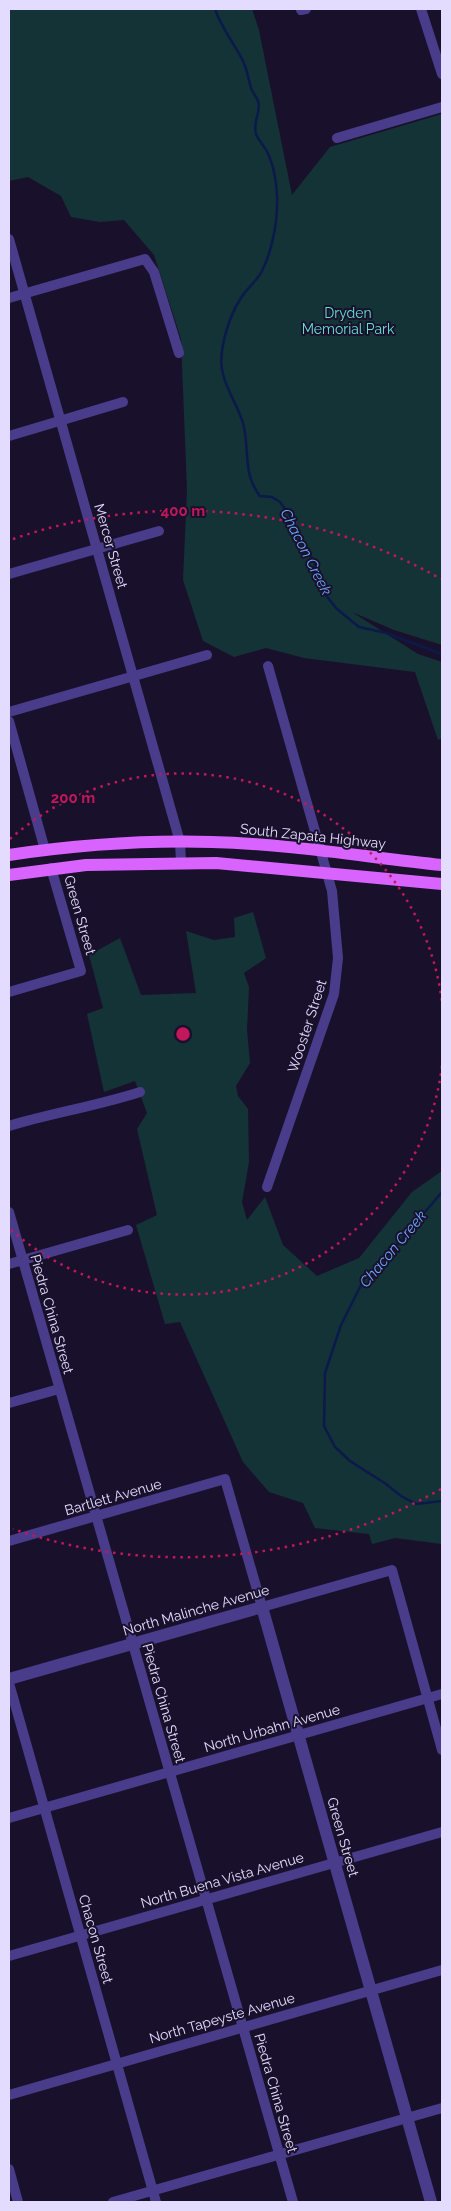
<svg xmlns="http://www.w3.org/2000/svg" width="451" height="2211" font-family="Raleway,sans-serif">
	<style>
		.green { fill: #143336 }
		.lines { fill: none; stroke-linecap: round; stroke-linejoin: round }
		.stream { stroke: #0b1a4b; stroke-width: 2.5 }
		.minor { stroke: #493c8b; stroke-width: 10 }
		.tertiary { stroke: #493c8b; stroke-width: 12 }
		.primary { stroke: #d863ff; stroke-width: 12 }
		.ring { fill: none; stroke: #c2185b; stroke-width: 2.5; stroke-dasharray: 2.5 5 }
		.labels { text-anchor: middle; stroke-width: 4; stroke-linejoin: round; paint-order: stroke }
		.park-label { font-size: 14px; fill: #65e2d3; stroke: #19112c }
		.street-label { font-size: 14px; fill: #e4dcff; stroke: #19112c }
		.water-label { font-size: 15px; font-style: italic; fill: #6aa7ff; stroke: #19112c }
		.centre { fill: #c2185b; stroke: #19112c; stroke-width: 2.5 }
		.ring-label { font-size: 15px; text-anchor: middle; font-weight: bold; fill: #c2185b; stroke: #19112c; stroke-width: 4; stroke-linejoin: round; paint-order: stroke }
	</style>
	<rect width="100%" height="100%" fill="#19112c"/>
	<g class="green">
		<path d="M9,9h243l7,21 33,165 38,-48 112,-33v531l-48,-15 -42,-18 66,42 24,8v76l-4,2 -23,-68 -111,-14 -38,-10 -32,9 -31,-16 -20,-61 4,-90 -6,-151 -27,-84 -30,-35 -24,2 -29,-5 -10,-21 -33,-19 -19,4z"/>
		<path d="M253,912l13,46 -22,15 5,14 -2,43 3,33 -14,23 2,10 10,13 1,53 -7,40 5,18 18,-23 18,48 34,31 42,-18 53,-66 30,-21v373l-47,-6 -23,6 -3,-10 -54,-6 -12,-25 -34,-11 -26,-30 -63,-140 -15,2 -29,-99 21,-10 -20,-86 10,-16 -12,-32 -31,11 -17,-78 16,-6 -14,-53 31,-17 21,57 55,-2 -10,-62 28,9 21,-3 -1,-19z"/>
	</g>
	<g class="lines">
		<g class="stream">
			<path d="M215,9c6,18 18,33 27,50 5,9 6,19 9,29 1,4 5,8 7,13 4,11 -6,20 -2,33 2,6 7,10 10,16 8,13 12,39 11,55 0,21 -6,48 -15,66 -5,10 -15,17 -21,27 -12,18 -24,55 -18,76 4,17 15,32 20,49 7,25 -1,51 17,73l12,1 8,5 11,15 23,45 10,31 13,16 22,18 27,6 56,21"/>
			<path d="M442,1192l-45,53 -33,34 -23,46 -16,48 -1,53 11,21 15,14 36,23 15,12 15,8 26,-3"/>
		</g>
		<g class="minor">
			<path d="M421,9l21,65"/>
			<path d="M301,10l5,-1"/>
			<path d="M337,138l105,-31"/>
			<path d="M9,239l171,603 1,20"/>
			<path d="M9,298l136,-39 9,13 25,81"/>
			<path d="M9,436l114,-34"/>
			<path d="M9,574l150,-43"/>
			<path d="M9,712l198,-57"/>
			<path d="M9,721l36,129"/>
			<path d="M9,992l72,-21 -30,-103"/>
			<path d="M9,1126c43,-13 88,-20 131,-34"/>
			<path d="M267,1187l67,-193 4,-36 -6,-67 -64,-225"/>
			<path d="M9,1212l284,990"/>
			<path d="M9,1264l119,-34"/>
			<path d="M9,1403l50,-14"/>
			<path d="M9,1541l216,-62 37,128 130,-37 50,180"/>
			<path d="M9,1683l147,519"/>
			<path d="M9,1818l433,-124"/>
			<path d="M9,1956l433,-124"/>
			<path d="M9,2095l433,-125"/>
			<path d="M9,2169l9,33"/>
			<path d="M113,2202l329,-94"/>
		</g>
		<path class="tertiary" d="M9,1679l253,-72 169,595"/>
		<g class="primary">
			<path d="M9,855c67,-10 135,-15 203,-13 77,2 154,15 230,23"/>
			<path d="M9,875l77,-10 130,-2 226,21"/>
		</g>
	</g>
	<g class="ring">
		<path d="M442 1066A261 261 0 0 1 10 1229M10 839A261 261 0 0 1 442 1002"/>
		<path d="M441 1489A523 523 0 0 1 13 1529M13 539A523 523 0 0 1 441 579"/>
	</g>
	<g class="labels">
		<g class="park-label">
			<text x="348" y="318">Dryden<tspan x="348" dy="16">Memorial Park</tspan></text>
		</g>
		<g class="street-label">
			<text transform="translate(111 546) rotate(74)" y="5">Mercer Street</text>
			<text transform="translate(313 836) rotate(6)" y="5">South Zapata Highway</text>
			<text transform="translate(80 915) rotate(74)" y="5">Green Street</text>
			<text transform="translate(307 1026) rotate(-72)" y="5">Wooster Street</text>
			<text transform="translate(52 1314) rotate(74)" y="5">Piedra China Street</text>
			<text transform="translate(113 1497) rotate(-16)" y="5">Bartlett Avenue</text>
			<text transform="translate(196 1610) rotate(-16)" y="5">North Malinche Avenue</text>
			<text transform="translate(164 1703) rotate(74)" y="5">Piedra China Street</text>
			<text transform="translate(272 1728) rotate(-16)" y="5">North Urbahn Avenue</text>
			<text transform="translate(343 1837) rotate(74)" y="5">Green Street</text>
			<text transform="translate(222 1880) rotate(-16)" y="5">North Buena Vista Avenue</text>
			<text transform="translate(96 1939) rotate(74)" y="5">Chacon Street</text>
			<text transform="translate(222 2018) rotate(-16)" y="5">North Tapeyste Avenue</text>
			<text transform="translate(276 2093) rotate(74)" y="5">Piedra China Street</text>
		</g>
		<g class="water-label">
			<text transform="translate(306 552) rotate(63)" y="5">Chacon Creek</text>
			<text transform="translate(393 1249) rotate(-50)" y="5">Chacon Creek</text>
		</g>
	</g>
	<circle cx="183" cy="1034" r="8" class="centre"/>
	<g class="ring-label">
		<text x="183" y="516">400 m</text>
		<text x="73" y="803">200 m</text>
	</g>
	<rect width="451" height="2211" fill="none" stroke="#e4dcff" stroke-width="20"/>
</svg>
